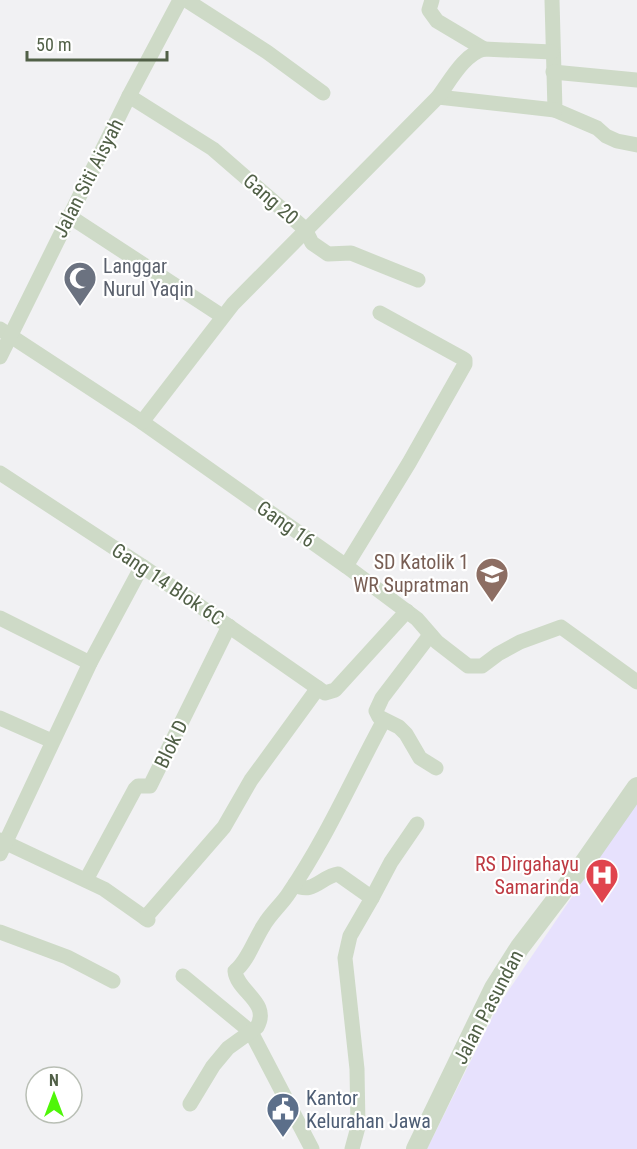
<svg xmlns="http://www.w3.org/2000/svg" width="637" height="1149" font-family="'Roboto Condensed',sans-serif">
	<style>
		.medical { fill: #e7e1fd }
		.lines { fill: none; stroke-linecap: round; stroke-linejoin: round }
		.minor { stroke: #cedac7; stroke-width: 15 }
		.tertiary { stroke: #cedac7; stroke-width: 20 }
		.labels { text-anchor: middle; stroke-width: 4.5; stroke-linejoin: round; paint-order: stroke }
		.street-label { font-size: 20px; fill: #516047; stroke: #fff }
		.worship-label { font-size: 20px; fill: #5b616d; stroke: #fff; text-anchor: start }
		.education-label { font-size: 20px; fill: #785e54; stroke: #fff; text-anchor: end }
		.health-label { font-size: 20px; fill: #be3a42; stroke: #fff; text-anchor: end }
		.service-label { font-size: 20px; fill: #4e5e75; stroke: #fff; text-anchor: start }
	</style>
	<rect width="100%" height="100%" fill="#f1f1f3"/>
	<path class="medical" d="M637,801v348h-210l71,-143z"/>
	<g class="lines">
		<g class="minor">
			<path d="M186,0l81,52 56,41"/>
			<path d="M432,0l-3,10 8,11 47,28"/>
			<path d="M552,0l3,110 42,18 9,8 11,5 20,4"/>
			<path d="M553,72l84,8"/>
			<path d="M129,96l84,53 92,80 7,14 16,11 23,-1 67,27"/>
			<path d="M438,97l117,13"/>
			<path d="M69,216l153,100"/>
			<path d="M0,329l142,93 204,144 71,53 20,23 31,24h14l16,-12 22,-12 41,-15 76,55"/>
			<path d="M0,357l129,-261 51,-96"/>
			<path d="M142,422l91,-118 205,-207c12,-16 26,-43 46,-48l68,3"/>
			<path d="M0,473l142,93 183,127 10,-3 72,-79"/>
			<path d="M346,566l63,-103 56,-99v-4l-3,-2 -82,-45"/>
			<path d="M0,618l90,45"/>
			<path d="M430,635l-48,63 -6,13 3,6 20,10 7,7 14,24 16,10"/>
			<path d="M0,718l52,23"/>
			<path d="M0,840l104,49 44,31"/>
			<path d="M0,854l90,-191 52,-97"/>
			<path d="M86,880l49,-91 3,-3h12l79,-160"/>
			<path d="M295,884c17,12 27,-8 43,-10l34,24 19,-36 26,-38"/>
			<path d="M145,918l79,-91 27,-47 67,-92"/>
			<path d="M0,932l67,25 46,24"/>
			<path d="M183,976l68,56 61,117"/>
			<path d="M190,1104l23,-38 15,-18 29,-21c14,-25 -20,-35 -22,-56 13,-10 19,-31 29,-46 7,-12 18,-21 25,-32 37,-54 64,-116 95,-173"/>
			<path d="M352,1149l6,-22 -1,-58 -12,-111 5,-22 22,-38"/>
		</g>
		<path class="tertiary" d="M416,1149l78,-161 26,-41 64,-84 53,-76"/>
	</g>
	<defs>
		<symbol id="mosque-pin" viewBox="-11 -11 22 30"><path d="M0 17L-7.5 6A9.5 9.5 0 1 1 7.5 6Z" fill="#6b7280" stroke="#fff"/><path d="M3.5-4.9A6 6 0 1 0 3.5 4.9A5 5 0 1 1 3.5-4.9Z" fill="#fff"/></symbol>
		<symbol id="school-pin" viewBox="-11 -11 22 30"><path d="M0 17L-7.5 6A9.5 9.5 0 1 1 7.5 6Z" fill="#8d6e63" stroke="#fff"/><path d="M0-5L7-2L0 1L-7-2ZM-4 1L0 2.5L4 1V4Q0 6-4 4Z" fill="#fff"/></symbol>
		<symbol id="hospital-pin" viewBox="-11 -11 22 30"><path d="M0 17L-7.5 6A9.5 9.5 0 1 1 7.5 6Z" fill="#e0444e" stroke="#fff"/><path d="M-5-5h3v3.5h4V-5h3V5h-3V1.5h-4V5h-3Z" fill="#fff"/></symbol>
		<symbol id="civic-pin" viewBox="-11 -11 22 30"><path d="M0 17L-7.5 6A9.5 9.5 0 1 1 7.5 6Z" fill="#5c6f8a" stroke="#fff"/><path d="M-.6-6.5H3V-4.5H.6V-3L4-1V1h2V6H-6V1h2V-1L-.6-3ZM-1.2 2.5V6h2.4V2.5Z" fill="#fff"/></symbol>
	</defs>
	<g fill-rule="evenodd">
		<use href="#mosque-pin" x="61" y="259" width="38" height="52"/>
		<use href="#school-pin" x="473" y="555" width="38" height="52"/>
		<use href="#hospital-pin" x="583" y="856" width="38" height="52"/>
		<use href="#civic-pin" x="264" y="1090" width="38" height="52"/>
	</g>
	<g class="labels">
		<g class="street-label">
			<text transform="translate(88 178) rotate(-63)" y="7">Jalan Siti Aisyah</text>
			<text transform="translate(271 199) rotate(41)" y="7">Gang 20</text>
			<text transform="translate(286 524) rotate(35)" y="7">Gang 16</text>
			<text transform="translate(168 584) rotate(34)" y="7">Gang 14 Blok 6C</text>
			<text transform="translate(171 744) rotate(-64)" y="7">Blok D</text>
			<text transform="translate(488 1007) rotate(-62)" y="7">Jalan Pasundan</text>
		</g>
		<g class="worship-label">
			<text x="103" y="273">Langgar<tspan x="103" dy="23">Nurul Yaqin</tspan></text>
		</g>
		<g class="education-label">
			<text x="469" y="569">SD Katolik 1<tspan x="469" dy="23">WR Supratman</tspan></text>
		</g>
		<g class="health-label">
			<text x="579" y="871">RS Dirgahayu<tspan x="579" dy="23">Samarinda</tspan></text>
		</g>
		<g class="service-label">
			<text x="306" y="1105">Kantor<tspan x="306" dy="23">Kelurahan Jawa</tspan></text>
		</g>
	</g>
	<g transform="translate(54 1095)"><circle r="28" fill="#ffffff" stroke="#b9bfb5" stroke-width="1.5"/>
	<path d="M0-4.5L10 22L0 15L-10 22Z" fill="#4ff609"/>
	<text y="-9" font-size="16" font-weight="bold" text-anchor="middle" fill="#516047">N</text>
	</g>
	<path d="M27 51v9h140v-9" fill="none" stroke="#516047" stroke-width="3"/>
	<text x="36" y="51" font-size="18" fill="#516047" stroke="#ffffff" stroke-width="4.5" paint-order="stroke">50 m</text>
</svg>
